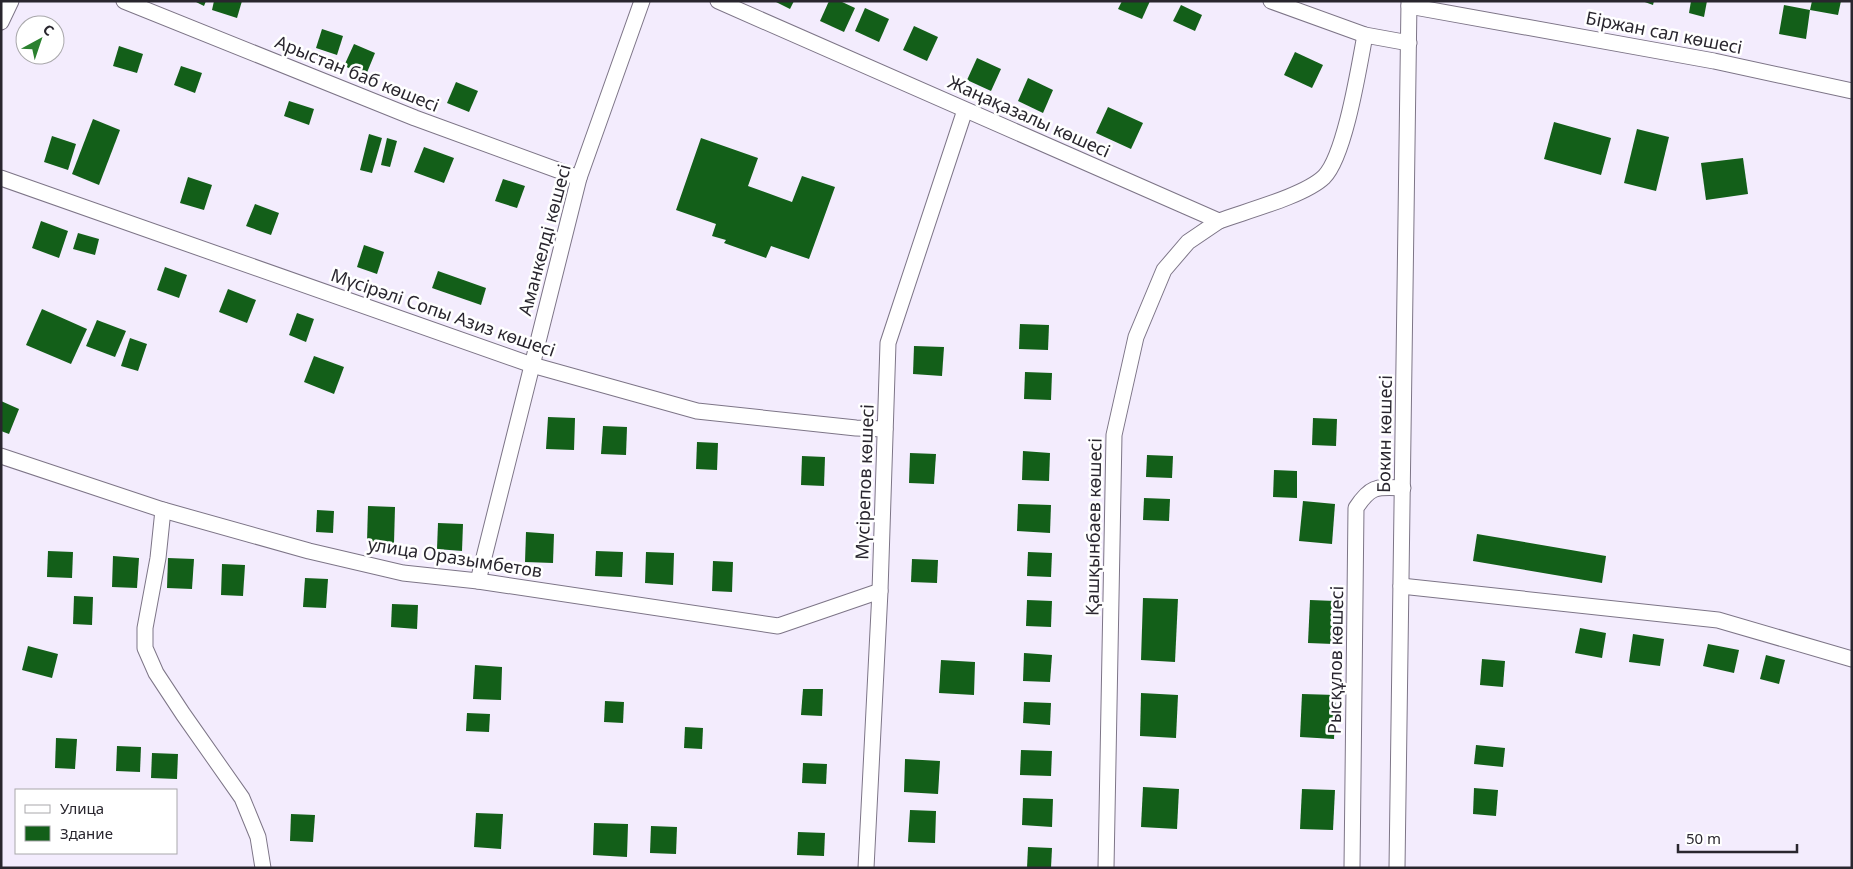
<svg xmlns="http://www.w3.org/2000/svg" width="1853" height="869" font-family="'Noto Sans',sans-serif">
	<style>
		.building { fill: #135f19 }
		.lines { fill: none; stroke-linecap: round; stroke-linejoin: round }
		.street-casing { stroke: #7d7587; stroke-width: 17 }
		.street { stroke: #fff; stroke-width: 15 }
		.labels { text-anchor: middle; stroke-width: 5; stroke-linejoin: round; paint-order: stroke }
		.street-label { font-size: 18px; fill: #29262e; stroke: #fff }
	</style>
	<rect width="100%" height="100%" fill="#f3ecfd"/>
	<g class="building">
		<path d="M194,1h12l-2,5z"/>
		<path d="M214,1h28l-5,17 -25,-8z"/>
		<path d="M774,1h20l-4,8z"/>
		<path d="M829,1h11l15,7 -11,24 -24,-11z"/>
		<path d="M1122,1h28l-8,18 -24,-10z"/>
		<path d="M1642,1h12l-1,4z"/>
		<path d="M1691,1h16l-3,16 -15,-4z"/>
		<path d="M1812,1h29l-3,14 -28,-5 -4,29 -27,-5 5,-29 26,5z"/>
		<path d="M1181,5l21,10 -7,16 -22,-10z"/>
		<path d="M865,8l24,11 -10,23 -24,-11z"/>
		<path d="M914,26l24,11 -11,24 -24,-11z"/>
		<path d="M322,29l21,7 -6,19 -21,-7z"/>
		<path d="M354,44l21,9 -9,22 -22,-9z"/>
		<path d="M119,46l24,8 -6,19 -24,-7z"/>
		<path d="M1295,52l28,13 -11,23 -28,-13z"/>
		<path d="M977,58l24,11 -10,22 -24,-11z"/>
		<path d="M181,66l21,7 -7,20 -21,-8z"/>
		<path d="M1028,78l25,12 -10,23 -25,-12z"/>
		<path d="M456,82l22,9 -9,21 -22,-9z"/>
		<path d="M289,101l25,8 -5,16 -25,-9z"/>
		<path d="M1108,107l35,16 -12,26 -35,-16z"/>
		<path d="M93,119l27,11 -21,55 -27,-11z"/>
		<path d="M1554,122l57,16 -10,37 -57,-16z"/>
		<path d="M1637,129l32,8 -13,54 -32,-8z"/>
		<path d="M369,134l13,4 -10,35 -12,-3z"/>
		<path d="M52,136l24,8 -8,26 -24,-8z"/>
		<path d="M387,138l10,3 -7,26 -9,-2z"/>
		<path d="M701,138l57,20 -10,28 44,16 10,-26 33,11 -26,72 -38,-13 -5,12 -42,-15 2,-3 -14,-4 4,-12 -40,-14z"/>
		<path d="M424,147l30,11 -10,25 -30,-11z"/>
		<path d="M1743,158l5,36 -42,6 -5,-37z"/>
		<path d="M188,177l24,8 -8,25 -24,-7z"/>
		<path d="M503,179l22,7 -8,22 -22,-7z"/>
		<path d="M255,204l24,9 -8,22 -25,-9z"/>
		<path d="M41,221l27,10 -9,27 -27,-10z"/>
		<path d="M78,233l21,6 -4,16 -22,-6z"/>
		<path d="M364,245l20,7 -7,22 -20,-7z"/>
		<path d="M165,267l22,8 -8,23 -22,-8z"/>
		<path d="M438,271l48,17 -5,17 -49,-17z"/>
		<path d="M228,289l28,11 -9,23 -28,-11z"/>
		<path d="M42,309l45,20 -16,35 -45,-19z"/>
		<path d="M297,313l17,6 -8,23 -17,-7z"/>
		<path d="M97,320l29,11 -11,26 -29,-11z"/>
		<path d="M1020,324l29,1 -1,25 -29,-1z"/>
		<path d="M130,338l17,6 -9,27 -17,-5z"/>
		<path d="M914,346l30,1 -2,29 -29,-2z"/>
		<path d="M314,356l30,11 -10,27 -30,-12z"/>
		<path d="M1025,372l27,1 -1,27 -27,-1z"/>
		<path d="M1,401l18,8 -10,25 -8,-3z"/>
		<path d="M548,417l27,1 -1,32 -28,-1z"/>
		<path d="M1313,418l24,1 -1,27 -24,-1z"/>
		<path d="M603,426l24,1 -1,28 -25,-1z"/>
		<path d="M697,442l21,1 -1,27 -21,-1z"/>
		<path d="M1023,451l27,2 -1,28 -27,-1z"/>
		<path d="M910,453l26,1 -2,30 -25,-1z"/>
		<path d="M1147,455l26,1 -1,22 -26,-1z"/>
		<path d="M802,456l23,1 -1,29 -23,-1z"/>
		<path d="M1274,470l23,1v27l-24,-1z"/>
		<path d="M1144,498l26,1 -1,22 -26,-1z"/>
		<path d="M1303,501l32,3 -3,40 -33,-3z"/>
		<path d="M1018,504l33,1 -1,28 -33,-2z"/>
		<path d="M368,506l27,1 -1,36 -27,-1z"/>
		<path d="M317,510l17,1 -1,22 -17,-1z"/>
		<path d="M438,523l25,1 -1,27 -25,-2z"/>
		<path d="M526,532l28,2 -1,29 -28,-1z"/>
		<path d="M1477,534l129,22 -4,27 -129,-22z"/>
		<path d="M48,551l25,1 -1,26 -25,-1z"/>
		<path d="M596,551l27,1 -1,25 -27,-1z"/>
		<path d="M646,552l28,1 -1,32 -28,-2z"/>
		<path d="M1028,552l24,1 -1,24 -24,-1z"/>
		<path d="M113,556l26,2 -2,30 -25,-1z"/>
		<path d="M168,558l26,1 -2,30 -25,-1z"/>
		<path d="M912,559l26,1 -1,23 -26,-1z"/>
		<path d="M713,561l20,1 -1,30 -20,-1z"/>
		<path d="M222,564l23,1 -2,31 -22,-1z"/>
		<path d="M305,578l23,1 -2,29 -23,-1z"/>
		<path d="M74,596l19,1 -1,28 -19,-1z"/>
		<path d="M1143,598l35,1 -3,63 -34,-2z"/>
		<path d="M1027,600l25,1 -1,26 -25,-1z"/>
		<path d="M1310,600l25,1 -2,43 -25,-1z"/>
		<path d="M392,604l26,1 -1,24 -26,-2z"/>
		<path d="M1580,628l26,5 -4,25 -27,-5z"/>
		<path d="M1633,634l31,5 -4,27 -31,-4z"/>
		<path d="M1708,644l31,6 -5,23 -31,-7z"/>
		<path d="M28,646l30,8 -6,24 -30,-8z"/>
		<path d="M1024,653l28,2 -2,27 -27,-1z"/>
		<path d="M1766,655l19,5 -6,24 -19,-5z"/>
		<path d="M1482,659l23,2 -2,26 -23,-2z"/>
		<path d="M941,660l34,2 -1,33 -35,-2z"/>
		<path d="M475,665l27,2 -1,33 -28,-1z"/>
		<path d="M803,689h20l-1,27 -21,-1z"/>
		<path d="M1141,693l37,2 -2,43 -36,-2z"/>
		<path d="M1302,694l34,1 -2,44 -34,-2z"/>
		<path d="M605,701l19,1 -1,21 -19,-1z"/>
		<path d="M1024,702l27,1 -1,22 -27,-2z"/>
		<path d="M467,713l23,1 -1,18 -23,-1z"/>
		<path d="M685,727l18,1 -1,21 -18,-1z"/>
		<path d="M56,738l21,1 -2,30 -20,-1z"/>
		<path d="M1476,745l29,3 -2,19 -29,-3z"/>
		<path d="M117,746l24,1 -1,25 -24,-1z"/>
		<path d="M1021,750l31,1 -1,25 -31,-1z"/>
		<path d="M152,753l26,1 -1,25 -26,-1z"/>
		<path d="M905,759l35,2 -2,33 -34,-2z"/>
		<path d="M803,763l24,1 -1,20 -24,-1z"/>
		<path d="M1143,787l36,2 -2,40 -36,-2z"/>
		<path d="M1474,788l24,2 -2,26 -23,-2z"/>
		<path d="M1302,789l33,1 -2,40 -33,-1z"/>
		<path d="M1023,798l30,1 -1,28 -30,-2z"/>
		<path d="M910,810l26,1 -1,32 -27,-1z"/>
		<path d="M476,813l27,1 -2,35 -27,-2z"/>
		<path d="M291,814l24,1 -2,27 -23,-1z"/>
		<path d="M594,823l34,1 -1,33 -34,-2z"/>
		<path d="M651,826l26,1 -1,27 -26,-1z"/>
		<path d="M798,832l27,1 -1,23 -27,-1z"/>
		<path d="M1028,847l24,1 -1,20h-24z"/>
	</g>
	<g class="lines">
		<defs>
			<g id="street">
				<path d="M124,1l291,117 164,60"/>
				<path d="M718,1l501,220c27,-10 85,-25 105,-44 21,-21 35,-110 41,-142"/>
				<path d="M1271,1l94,34 44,8"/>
				<path d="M1409,6l305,55 138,30"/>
				<path d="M1,22l10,-21"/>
				<path d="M1,178l531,187 165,46 159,17 29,1"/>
				<path d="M1,456l162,54 146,41 94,22 75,8 300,45 102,-35"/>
				<path d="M163,510l-5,48 -13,70v20l11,25 27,41 59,84 16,39 5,31"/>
				<path d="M478,581l101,-403 63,-177"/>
				<path d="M1401,586l317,34 134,39"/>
				<path d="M866,868l14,-277 8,-248 77,-233"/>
				<path d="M1106,868l8,-433 22,-98 28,-67 24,-28 31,-21"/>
				<path d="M1352,868l4,-360c15,-23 21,-21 47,-20"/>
				<path d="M1397,868l12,-867"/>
			</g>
		</defs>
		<use href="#street" class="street-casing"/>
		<use href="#street" class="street"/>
	</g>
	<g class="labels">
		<g class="street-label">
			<text transform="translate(1664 33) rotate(11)" y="6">Біржан сал көшесі</text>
			<text transform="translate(357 74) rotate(22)" y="6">Арыстан баб көшесі</text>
			<text transform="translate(1029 117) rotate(24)" y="6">Жаңақазалы көшесі</text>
			<text transform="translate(545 240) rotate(-75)" y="6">Аманкелді көшесі</text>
			<text transform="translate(443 313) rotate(19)" y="6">Мүсірәлі Сопы Азиз көшесі</text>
			<text transform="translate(1385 434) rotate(-89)" y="6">Бокин көшесі</text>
			<text transform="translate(865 482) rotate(-88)" y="6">Мүсірепов көшесі</text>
			<text transform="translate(1094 527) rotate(-89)" y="6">Қашқынбаев көшесі</text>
			<text transform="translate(455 558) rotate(9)" y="6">улица Оразымбетов</text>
			<text transform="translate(1336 660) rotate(-89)" y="6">Рысқұлов көшесі</text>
		</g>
	</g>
	<rect width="1853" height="869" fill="none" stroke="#29262e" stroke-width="5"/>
	<rect x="15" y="789" width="162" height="65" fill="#ffffff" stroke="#a9a8ab"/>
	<rect x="25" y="805" width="25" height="8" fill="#ffffff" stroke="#a9a8ab"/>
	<text x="60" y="814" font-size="15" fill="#29262e">Улица</text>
	<rect x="25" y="826" width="25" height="15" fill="#135f19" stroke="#a9a8ab"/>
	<text x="60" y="839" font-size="15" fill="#29262e">Здание</text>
	<g transform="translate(40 40) rotate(40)"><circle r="24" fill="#ffffff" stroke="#a9a8ab"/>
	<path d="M0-4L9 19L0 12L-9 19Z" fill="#2b812f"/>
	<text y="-8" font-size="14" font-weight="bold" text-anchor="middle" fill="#29262e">С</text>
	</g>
	<path d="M1678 844v8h119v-8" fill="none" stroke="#29262e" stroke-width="2.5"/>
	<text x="1686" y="844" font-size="15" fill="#29262e" stroke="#ffffff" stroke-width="4" paint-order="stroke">50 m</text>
</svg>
